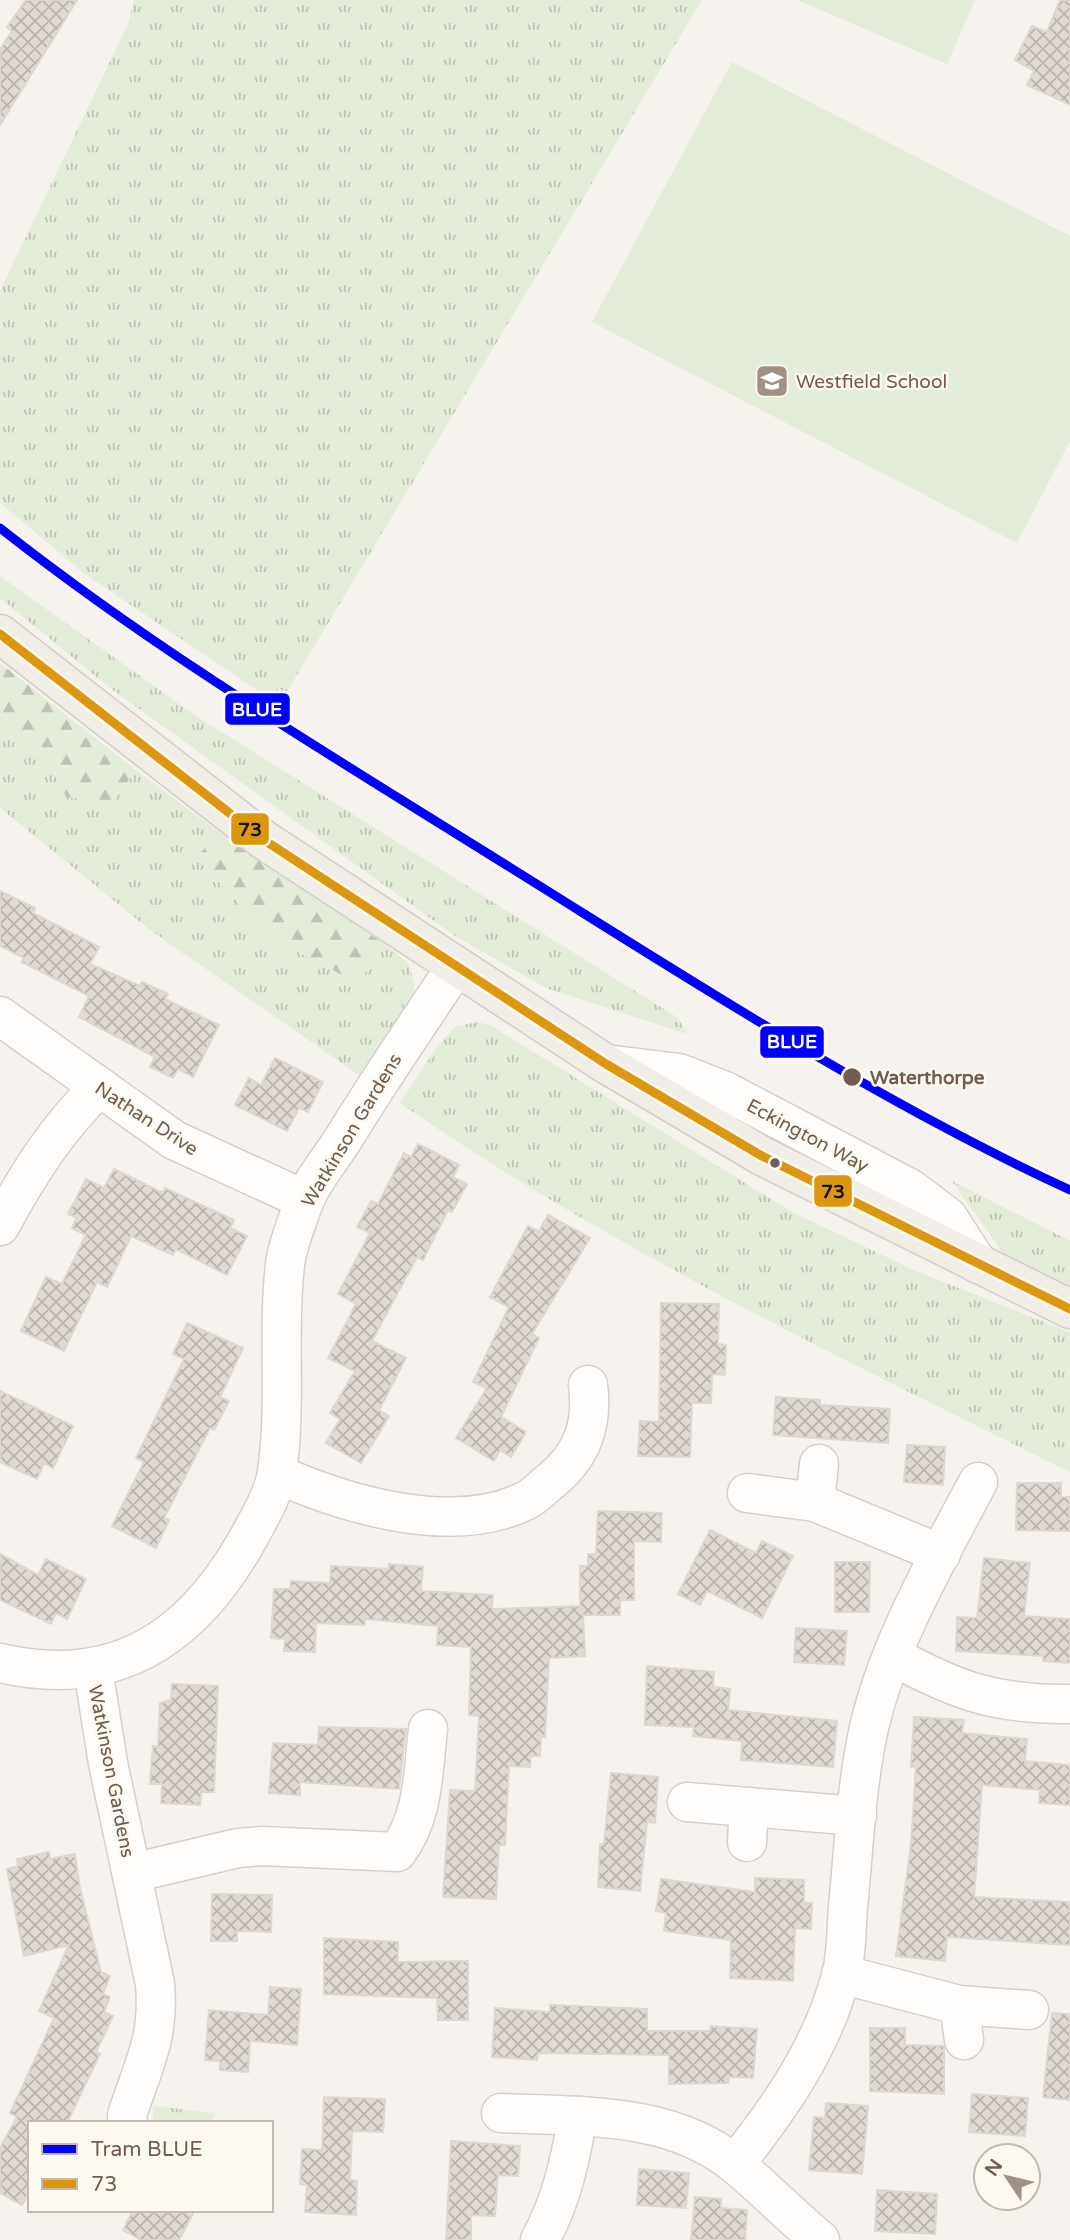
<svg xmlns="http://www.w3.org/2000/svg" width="1070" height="2240" font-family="'Varela Round',sans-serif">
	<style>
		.grass { fill: url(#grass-tufts) }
		.forest { fill: url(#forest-firs) }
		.pitch { fill: #e4ecda }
		.building { fill: url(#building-cross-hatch); stroke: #ded7d1; stroke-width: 2 }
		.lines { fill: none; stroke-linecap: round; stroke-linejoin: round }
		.minor-casing { stroke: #d6d0cc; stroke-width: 41 }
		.major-casing { stroke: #d5cec8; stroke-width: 41 }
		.minor { stroke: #fefdfc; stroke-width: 38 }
		.major { stroke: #f1ede7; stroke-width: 38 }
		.bus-1-casing { stroke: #fdf8f0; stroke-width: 14 }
		.bus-1 { stroke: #dc9710; stroke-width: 9 }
		.tram-1-casing { stroke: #fdf8f0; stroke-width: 14 }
		.tram-1 { stroke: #00f; stroke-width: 9 }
		.stop-dot { fill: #725c50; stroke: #fdf8f0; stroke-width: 2.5 }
		.labels { text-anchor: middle; stroke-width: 5; stroke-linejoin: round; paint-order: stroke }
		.poi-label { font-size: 19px; fill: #725c50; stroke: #fdf8f0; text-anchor: start }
		.stop-label { font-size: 19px; font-weight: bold; fill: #725c50; stroke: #fdf8f0; text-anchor: start }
		.street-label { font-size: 19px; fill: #725c50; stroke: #fdf8f0 }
		.line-badge { stroke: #fdf8f0; stroke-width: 2.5 }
		.badge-label { font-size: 19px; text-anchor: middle; font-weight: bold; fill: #fff }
		.pale-badge-label { font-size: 19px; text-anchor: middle; font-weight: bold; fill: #111 }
	</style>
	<defs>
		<pattern id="grass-tufts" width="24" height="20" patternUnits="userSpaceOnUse" patternTransform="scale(1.75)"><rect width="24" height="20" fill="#e4ecda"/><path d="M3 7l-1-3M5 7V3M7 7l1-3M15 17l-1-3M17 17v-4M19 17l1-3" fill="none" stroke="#bdc2b3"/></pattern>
		<pattern id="forest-firs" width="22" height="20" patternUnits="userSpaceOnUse" patternTransform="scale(1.75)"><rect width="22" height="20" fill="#e4ecda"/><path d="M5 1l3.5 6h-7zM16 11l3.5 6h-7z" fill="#bdc2b3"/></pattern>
		<pattern id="building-cross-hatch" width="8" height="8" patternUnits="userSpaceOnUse" patternTransform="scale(1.75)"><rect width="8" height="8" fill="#e0d9d4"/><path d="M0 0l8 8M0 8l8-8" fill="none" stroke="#bab3ae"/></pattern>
	</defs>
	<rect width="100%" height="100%" fill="#f6f3ee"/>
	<g class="grass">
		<path d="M134,0h568l-423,705 -194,-131 -85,-71v-212l128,-267z"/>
		<path d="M0,576l196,140 482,302 9,16 -141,-46 -91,-52 -345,-248 -110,-90z"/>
		<path d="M0,722l40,21 26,54 47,4 23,-31 85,64 -26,23 162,126 29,-38 22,18 6,19 1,23 -49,75 -216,-150 -150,-122z"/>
		<path d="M478,1022l14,4 298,185 128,61 152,60v140c-227,-113 -461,-224 -670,-369l37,-56 19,-21z"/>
		<path d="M952,1181l118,60v48l-62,-29z"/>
		<path d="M153,2106l62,7 -3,10h-59z"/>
	</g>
	<g class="forest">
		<path d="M0,663l136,107 -23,31 -47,-4 -26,-54 -40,-21z"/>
		<path d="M221,834l165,111 -28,38 -86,-44 -77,-82z"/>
	</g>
	<g class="pitch">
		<path d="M797,0h178l-28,64z"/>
		<path d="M732,62l338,174v205l-53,102 -425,-221z"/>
	</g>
	<g class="building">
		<path d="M26,0h51l-77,125v-76l12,-18 -5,-4z"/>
		<path d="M1060,0h10v105l-43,-20 7,-14 -19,-11 17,-34 15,6z"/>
		<path d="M0,891l35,17 -2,5 66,34 -9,17 50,22 2,-4 26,12 -3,5 54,26 -26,52 -15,-8 -5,9 -23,-11 5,-10 -76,-40 10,-21 -67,-34 2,-4 -24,-12z"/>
		<path d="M275,1058l48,24 -15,30 -9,-4 -12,23 -52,-26 14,-27 12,7z"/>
		<path d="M418,1144l41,21 -6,12 14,7 -15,28 -4,-2 -25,50 -6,-3 -45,84 34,17 -27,52 10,6 -28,47 -35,-20 14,-24 -10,-6 25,-42 -27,-13 28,-54 -18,-10 32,-61 -13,-6 14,-26 7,3 26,-51 7,4z"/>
		<path d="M114,1169l49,24 2,-5 69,32 -4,8 17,8 -20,39 -51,-26 -3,6 -42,-19 -24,51 -10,-5 -33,69 -43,-20 25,-54 16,7 24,-49 -14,-7 5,-10 -9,-4 18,-35 18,9z"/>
		<path d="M548,1215l42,23 -58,96 7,4 -38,79 25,15 -15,25 -11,-7 -6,11 -38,-23 31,-50 -14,-6 36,-75 -19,-10 38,-71 11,5z"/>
		<path d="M661,1303l58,1 -1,40 8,1 -1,30 -13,-1 -1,29h-19l-2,54 -52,-1 2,-35 19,1z"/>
		<path d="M187,1323l56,25 -23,49 9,4 -15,29 -4,-2 -46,90 5,2 -13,28 -44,-22 32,-64 -8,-4 48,-99 -11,-5z"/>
		<path d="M0,1391l73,35 -20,42 -9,-5 -7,16 -37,-17z"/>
		<path d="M776,1397l44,3v5l70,4 -2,34 -115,-8z"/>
		<path d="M907,1445l38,2 -2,38 -39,-3z"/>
		<path d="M1017,1483h44v14h9v34l-54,-1z"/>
		<path d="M598,1511l64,2 -1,29 -27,-1v59h-14v15h-37l2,41 -36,2 -4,79h-4l-1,19h-9l-1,11 -21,-1 -4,79h-6l-3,54 -53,-2 7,-107 25,1 4,-75 -10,-1 2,-68 -34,-2 1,-19 -73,-7v6l-49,-2 -1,29 -31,-1 1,-12 -14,-1 3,-49h16l1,-8 39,2 1,-17 58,3v-5l34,3 -2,24 72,4 -1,14 88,-3v-40h8v-12h8z"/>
		<path d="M710,1530l46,23 6,-12 31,15 -31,62 -55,-27 -7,14 -22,-11z"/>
		<path d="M0,1554l38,21 8,-16 40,20 -19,40 -11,-6 -5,11 -51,-24z"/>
		<path d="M984,1558l46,5 -6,53 46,3v44l-27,-2v-5l-87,-5 1,-34 20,1z"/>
		<path d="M835,1562h35l-1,50h-34z"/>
		<path d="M796,1628l51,3 -3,34 -50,-3z"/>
		<path d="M647,1666l67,6 -1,15 17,2 -2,21 109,11 -4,46 -92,-7 1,-19 -49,-5 1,-9 -49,-2z"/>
		<path d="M172,1684l46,2 -4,106h-13l-1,13 -39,-2 1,-19h-12l3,-38 5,1 2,-44 11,-3z"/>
		<path d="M914,1717l50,3 -2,13 65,6 -2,22 45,4v40l-31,-2 1,-13 -58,-5 -8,112 96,5v43l-123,-8 -2,24 -49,-5 15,-112 5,-77h-5z"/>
		<path d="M319,1727l87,2 -7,60 -99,-7v13l-31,-2 4,-50 45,2z"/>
		<path d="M611,1773l47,4 -3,46 -8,-1 -7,69 -42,-4 2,-43h4z"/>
		<path d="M49,1852l1,7 25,-5 5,34 21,84 9,4 -7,18 7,3 -6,15 9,4 -17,36 4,2 -33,69h-37v68l-8,14 -22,-12v-45l17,-31 -7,-4 44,-95 -15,-7 30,-66 -45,11 -17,-87 11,-3 -1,-7z"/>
		<path d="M755,1878l49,2v23h8l-1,26 -16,-1 -2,53 -63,-3 1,-38 -67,-9 2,-18 -10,-2 5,-32 94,13z"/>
		<path d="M212,1894l60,1 -1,37 -34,-1v10h-26z"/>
		<path d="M324,1938l74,4v20l70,-1v59h-30l-1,-22 -113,-4z"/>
		<path d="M270,1987l31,2 -4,56 -47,-4 -2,31 -28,-2v-9l-15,-1 4,-50 59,5z"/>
		<path d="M550,2005l97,4v22h63l1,-5 46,3 -4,49 -24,-1 -1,6 -59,1v-29l-131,-2 -1,7 -45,-3 3,-49 55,4z"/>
		<path d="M1052,2013l18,1v86l-27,-3z"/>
		<path d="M870,2028h35v17l39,1v48l-74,-3z"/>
		<path d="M972,2094l56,4 -3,38 -56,-4z"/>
		<path d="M324,2097l61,2 -2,33 -31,-1 -2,49 7,1 -1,34 -51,-3 2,-27 -7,-1 2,-35 20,1z"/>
		<path d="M826,2103l42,3 -6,68 -53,-4 5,-53 11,1z"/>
		<path d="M451,2141l69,5 -2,30 -20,-1 -3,41 -24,-1v25h-25z"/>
		<path d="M639,2169l50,4 -3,35 -49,-3z"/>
		<path d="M877,2190l60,4 -2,40 -60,-3z"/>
		<path d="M695,2197l26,2v9l26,2 -2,30h-54z"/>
		<path d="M133,2210h62l-16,30h-38l-18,-10z"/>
	</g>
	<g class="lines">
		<defs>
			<g id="minor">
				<path d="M0,1016l174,124 131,60"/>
				<path d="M606,1064l73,9 46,18 186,98 37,28 30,47"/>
				<path d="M0,1226c27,-50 58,-100 100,-139"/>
				<path d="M277,1474c70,31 177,63 250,26 9,-5 17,-14 25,-20 31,-26 41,-56 36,-95"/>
				<path d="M747,1493l68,9 126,52"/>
				<path d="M815,1502l4,-38"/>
				<path d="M893,1656c63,35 104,49 177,48"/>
				<path d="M0,1663c113,26 189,-22 245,-119 11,-20 29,-49 32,-72 10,-68 0,-139 8,-207 2,-20 12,-42 18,-61 8,-22 26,-43 39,-63 36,-59 75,-116 113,-173"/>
				<path d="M93,1669l15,94 47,221c5,53 -12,82 -28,131l1,8"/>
				<path d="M687,1802l170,14"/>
				<path d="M747,1842l2,-35"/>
				<path d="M132,1873l106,-25 24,-2 135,6c27,-35 26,-80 31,-123"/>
				<path d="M841,1974l118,31 70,5"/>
				<path d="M959,2005l5,35"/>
				<path d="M501,2113c80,4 169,-2 235,52 29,24 55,51 84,75"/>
				<path d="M735,2164c45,-56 87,-117 106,-188 6,-21 5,-47 7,-69 6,-59 8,-121 21,-179 19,-84 69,-170 109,-246"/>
				<path d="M540,2240c22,-40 30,-80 38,-124"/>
			</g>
			<path id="major" d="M0,634l264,206 342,224 156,92 308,153"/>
		</defs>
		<use href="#minor" class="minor-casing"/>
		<use href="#major" class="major-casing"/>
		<use href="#minor" class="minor"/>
		<use href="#major" class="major"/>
		<defs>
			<path id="bus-1" d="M0,634l264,206 342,224 156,92 308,153"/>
		</defs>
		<use href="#bus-1" class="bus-1-casing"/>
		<use href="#bus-1" class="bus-1"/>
		<defs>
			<path id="tram-1" d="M0,528c161,127 337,231 511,340 183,114 362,231 559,322"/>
		</defs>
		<use href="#tram-1" class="tram-1-casing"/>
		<use href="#tram-1" class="tram-1"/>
	</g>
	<defs>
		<symbol id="school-square" viewBox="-11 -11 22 22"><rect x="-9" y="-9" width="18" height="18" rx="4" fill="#a09187" stroke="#fdf8f0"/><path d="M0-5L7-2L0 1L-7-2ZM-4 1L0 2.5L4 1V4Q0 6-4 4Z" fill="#fff"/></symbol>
	</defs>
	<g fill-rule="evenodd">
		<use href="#school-square" x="753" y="362" width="38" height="38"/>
	</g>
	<g class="stop-dot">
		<circle cx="852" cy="1077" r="10"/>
		<circle cx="775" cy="1163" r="6"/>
	</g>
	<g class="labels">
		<g class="poi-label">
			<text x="796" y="388">Westfield School</text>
		</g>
		<g class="stop-label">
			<text x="870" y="1084">Waterthorpe</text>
		</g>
		<g class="street-label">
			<text transform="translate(147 1118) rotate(33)" y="7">Nathan Drive</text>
			<text transform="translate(351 1130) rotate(-59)" y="7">Watkinson Gardens</text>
			<text transform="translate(808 1135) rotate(28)" y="7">Eckington Way</text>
			<text transform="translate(112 1771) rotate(79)" y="7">Watkinson Gardens</text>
		</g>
	</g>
	<g class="line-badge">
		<rect x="224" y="692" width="67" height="34" rx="7" fill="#00f"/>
		<rect x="230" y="812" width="40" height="34" rx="7" fill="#dc9710"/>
		<rect x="759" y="1025" width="66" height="34" rx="7" fill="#00f"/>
		<rect x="813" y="1174" width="40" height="34" rx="7" fill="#dc9710"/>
	</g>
	<g class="badge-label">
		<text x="257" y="716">BLUE</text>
		<text x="792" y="1048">BLUE</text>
	</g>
	<g class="pale-badge-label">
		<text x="250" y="836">73</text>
		<text x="833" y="1198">73</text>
	</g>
	<rect x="28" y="2121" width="245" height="91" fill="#fdf8f0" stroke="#c5bab0" stroke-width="2"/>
	<rect x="42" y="2144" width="35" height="10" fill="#0000ff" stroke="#c5bab0" stroke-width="2"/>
	<text x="91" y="2156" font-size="21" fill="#725c50">Tram BLUE</text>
	<rect x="42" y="2179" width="35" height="10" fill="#dc9710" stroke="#c5bab0" stroke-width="2"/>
	<text x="91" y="2191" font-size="21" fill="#725c50">73</text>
	<g transform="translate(1007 2177) rotate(305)"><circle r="33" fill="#fdf8f0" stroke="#c5bab0" stroke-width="2"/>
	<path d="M0-5L12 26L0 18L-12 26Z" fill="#a09187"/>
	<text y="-10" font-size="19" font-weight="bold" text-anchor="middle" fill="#725c50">N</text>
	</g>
</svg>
